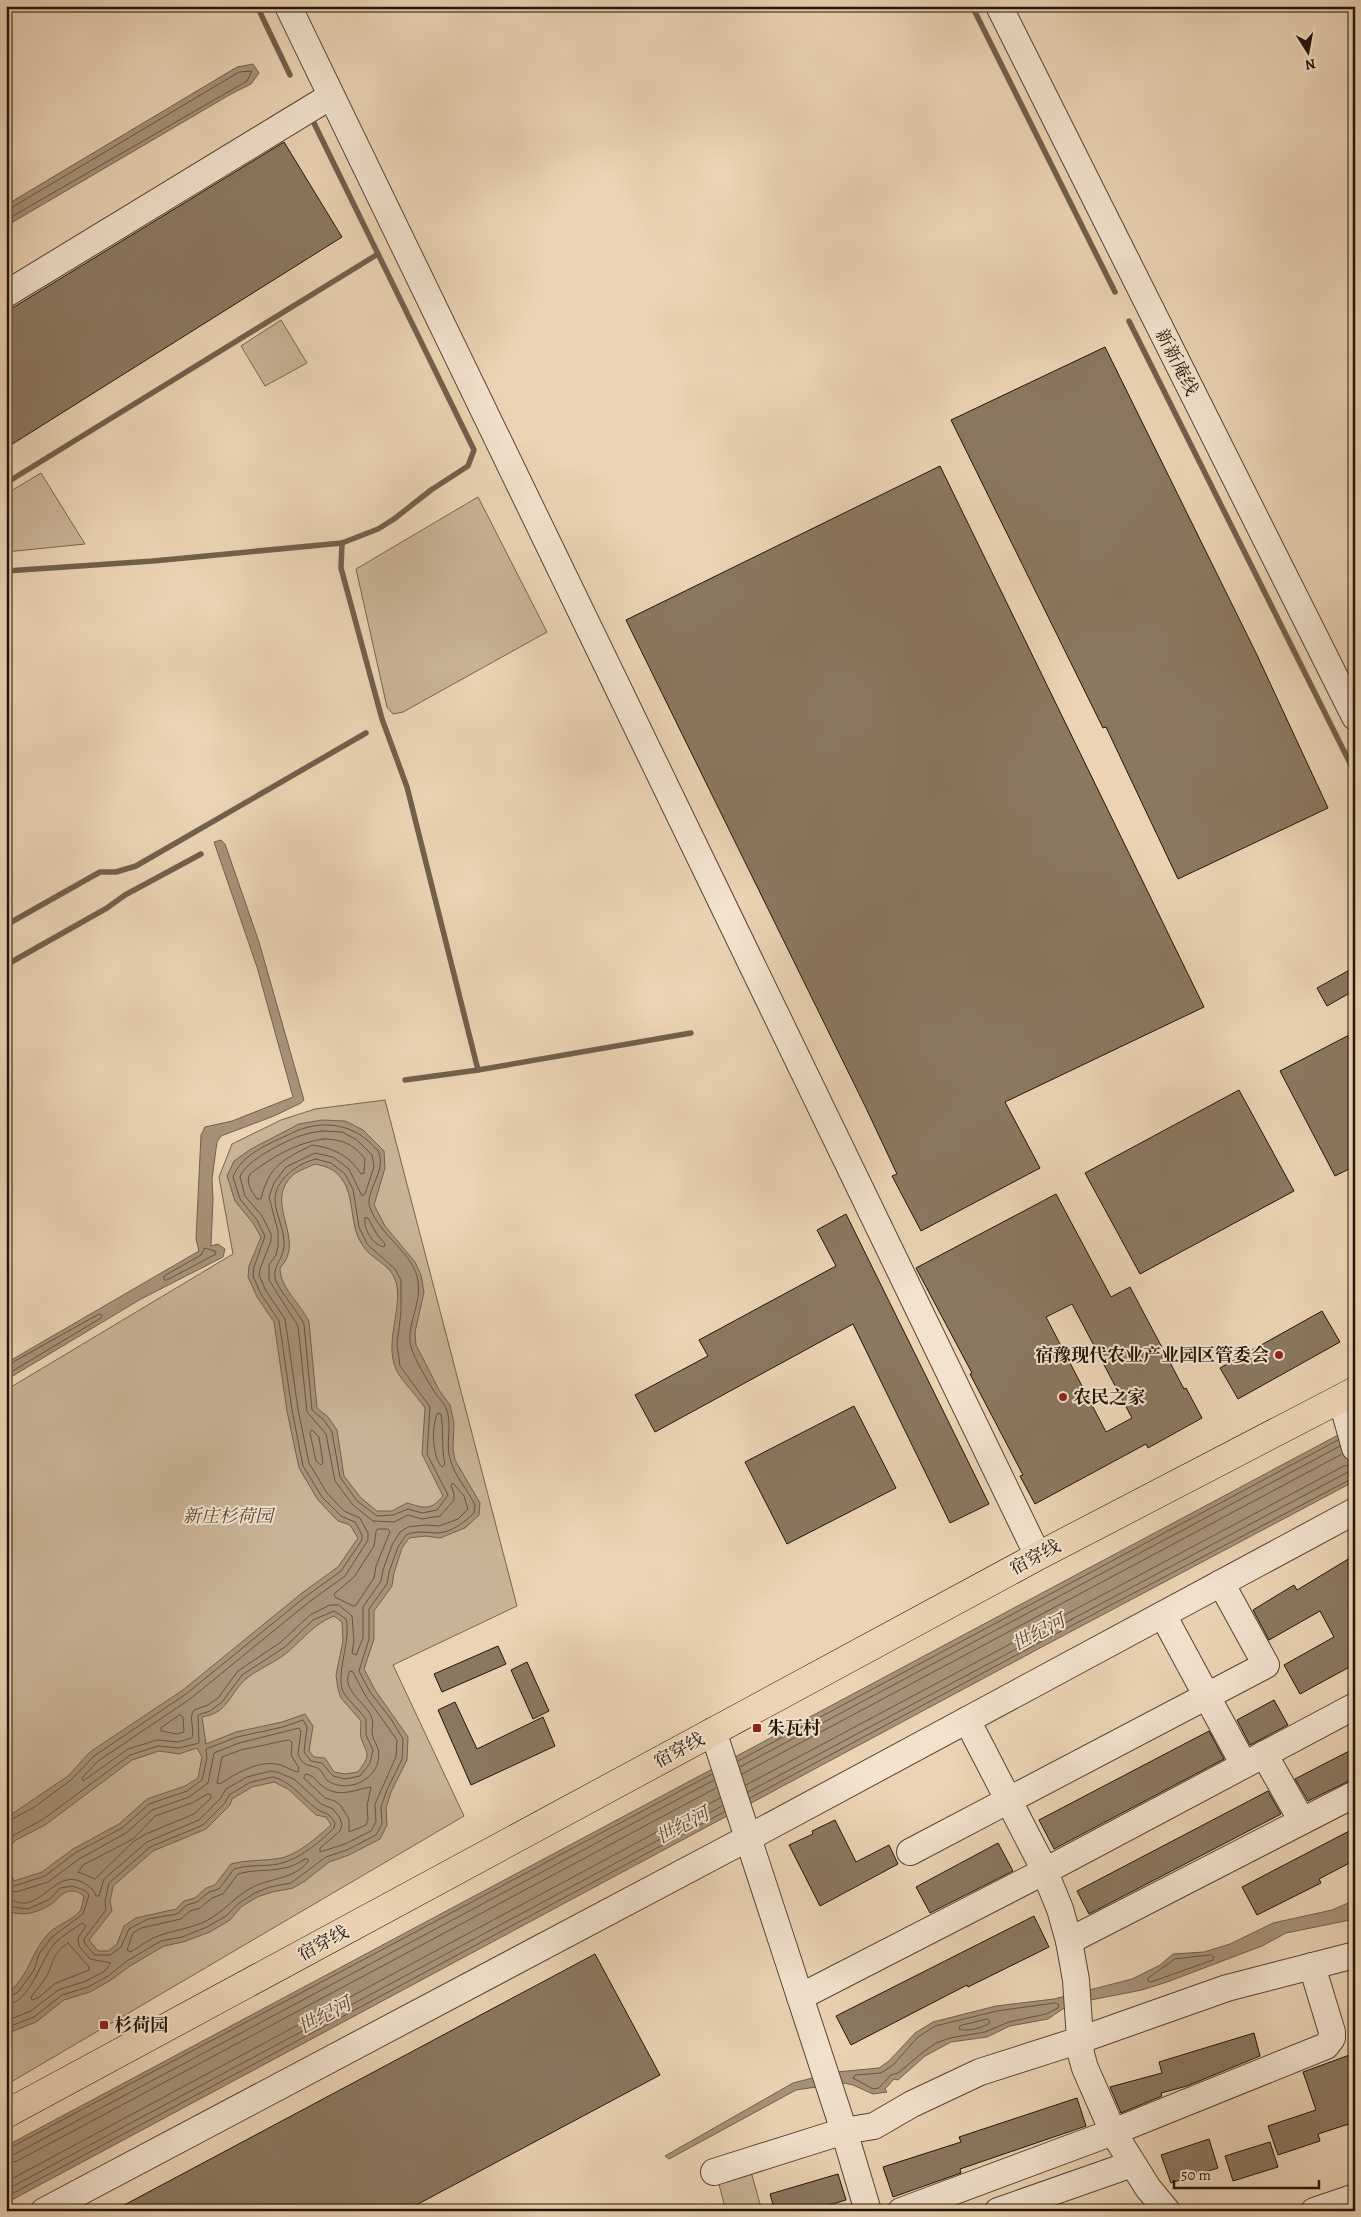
<svg xmlns="http://www.w3.org/2000/svg" width="1361" height="2217" font-family="Alegreya,'Noto Serif SC',serif">
	<style>
		.green { fill: #c9b396; stroke: #766450 }
		.water { fill: #a79279; stroke: #72604c; fill-rule: evenodd }
		.lines { fill: none; stroke-linecap: round; stroke-linejoin: round }
		.shore { stroke: #655441; stroke-width: 1 }
		.stream { stroke: #72604c; stroke-width: 5.5 }
		.building { fill: #8b7861; stroke: #231509; fill-rule: evenodd }
		.minor-casing { stroke: #554434; stroke-width: 28 }
		.major-casing { stroke: #231509; stroke-width: 29 }
		.minor { stroke: #f2e2ce; stroke-width: 26 }
		.major { stroke: #ebd3b3; stroke-width: 28 }
		.poi-dot { fill: #8f2418; stroke: #f2e2ce; stroke-width: 2 }
		.labels { text-anchor: middle; stroke-width: 4; stroke-linejoin: round; paint-order: stroke }
		.street-label { font-size: 18px; fill: #231509; stroke: #f2e2ce }
		.poi-label { font-size: 18px; font-weight: bold; fill: #231509; stroke: #f2e2ce; text-anchor: start }
		.park-label { font-size: 18px; font-style: italic; fill: #543; stroke: #f2e2ce }
		.water-label { font-size: 19px; font-style: italic; fill: #584736; stroke: #f2e2ce }
	</style>
	<rect width="100%" height="100%" fill="#ebd3b3"/>
	<filter id="stains"><feTurbulence type="fractalNoise" baseFrequency=".004" numOctaves="4"/><feColorMatrix values="0 0 0 0 .2 0 0 0 0 .09 0 0 0 0 .02 0 0 0 .5 -.17"/></filter>
	<radialGradient id="worn" r=".72"><stop offset=".6" stop-color="#630" stop-opacity="0"/><stop offset="1" stop-color="#630" stop-opacity=".3"/></radialGradient>
	<g class="green">
		<path d="M281,320l26,43 -42,23 -24,-40z"/>
		<path d="M41,473l44,71 -79,8v-58z"/>
		<path d="M478,497l69,135 -144,80 -10,2 -6,-7 -31,-138z"/>
		<path d="M385,1100l132,506 -124,59 71,151 -458,269v-695l227,-136 -14,-77 13,-33 49,-24 34,-11z"/>
		<path d="M750,2168l12,43h-36l-9,-34z"/>
	</g>
	<g class="water">
		<path d="M253,64l6,9 -8,11 -20,10 -225,132v-21l231,-138z"/>
		<path d="M221,840l4,4 34,98 45,158 -3,3 -27,13 -53,20 -4,6 -5,37 1,20 -2,47 7,-2 7,5 -2,8 -82,42 -135,81v-17l193,-112 -3,-12 5,-104 4,-8 27,-6 61,-24 -36,-130 -43,-125z"/>
		<path d="M322,1120l23,1 18,9 21,21 1,17 -11,37 11,21 30,36 6,13 3,17 -9,40 1,13 23,45 11,15 4,18 -1,26 2,11 25,43 -1,12 -14,13 -25,10 -15,-2 -16,2 -7,10 -8,25 -2,13 -18,25v28l-10,30 11,21 33,47 -1,23 -16,32 -5,16 1,17 -7,14 -31,16 -20,7 -24,19 -12,7 -21,4 -15,5 -16,10 -11,13 -20,12 -27,10 -19,4 -34,20 -19,14 -21,12 -26,8 -28,22 -30,12v-39c23,-18 24,-41 42,-61 8,-9 24,-13 32,-23 2,-4 3,-11 4,-15 -3,-2 -7,-5 -10,-5 -10,-1 -14,6 -20,11 -13,10 -34,17 -48,7v-47l8,19 28,-9 31,-23 46,-25 28,-25 38,-13 13,-8 4,-21 -5,-9 -18,6 -20,-3 -27,9 -87,65 -29,15 -8,8 -2,11v-41l62,-42 22,-24 93,-62 119,-97 36,-26 20,-29 -8,-13 -12,-4 -20,-21 -19,-32 -12,-57 -13,-89 -17,-25 -9,-20 1,-11 12,-29 -8,-14 -18,-22 -8,-25 7,-15 17,-12 48,-25zM315,1164c10,2 20,5 26,14 15,18 7,47 22,68 8,13 28,18 33,36 7,25 -12,61 0,87 4,10 22,28 29,39l-3,46 21,42c-12,15 -19,12 -36,7l-15,8h-15l-16,-13 -17,-22 -7,-46 -9,-13 -11,-9 -8,-86c-8,-18 -29,-34 -29,-54 28,-29 -19,-66 14,-94 6,-4 15,-7 21,-10zM334,1616l8,6 1,19 -7,34 2,14 3,9 20,23c0,6 -1,12 0,17 7,18 10,16 -3,34l-13,2 -11,-2 -9,-14 -11,-1 -5,-6 4,-25 -8,-12 -23,8 -46,10 -30,12 -4,-27c27,-4 27,-24 45,-39 13,-10 29,-16 42,-27 16,-14 25,-27 45,-35zM274,1782l14,7 28,26 10,2 5,8c-15,13 -36,33 -57,34 -15,2 -28,1 -43,5l-16,21 -9,3 -11,10 -11,3 -8,8 -40,9 -12,8 -7,18 -9,7h-10l-9,-11 23,-29 -2,-9 3,-16 40,-35 53,-22 24,-24 2,-6 20,-12z"/>
		<path d="M1355,1426v55l-302,160 -1047,562v-57z"/>
		<path d="M1355,1900v19l-69,14 -24,13 -95,36 -25,8 -72,14 -22,15 -38,7 -23,11 -36,5 -26,14 -27,24 -4,-1 -9,10 2,3 -14,2 -20,-9 -10,-2 -47,7 -127,69 -4,-3 128,-73 43,-11 43,-4 10,-7 26,-28 18,-11 63,-16 58,-7 78,-20 28,-14 13,-11 31,-2 26,-8 43,-21 59,-13z"/>
	</g>
	<g class="lines">
		<g class="shore">
			<path d="M6,209l5,-1 228,-136 13,-1 -5,10 -241,139"/>
			<path d="M322,1131l20,1 15,8 15,15 2,12 -9,27 -3,2 -13,-27 -16,-12 -18,-4 -29,14 -12,16 -5,14 9,34v15l-2,9 -7,10v15l29,46 9,86 19,22 9,47 18,24 20,16 21,1 14,-7 14,4 18,-3 14,-16v-6l-3,-9 2,-2 11,13 4,13 -10,10 -19,7 -14,-1 -17,2 -8,5 -8,13 -9,25 -2,11 -18,26v31l-7,17 -4,-2 2,-12 -2,-25 -13,-11h-9l-20,10 -29,27 -43,29 -20,27 -10,7 -14,5c-6,9 1,18 -2,28l-14,4 -21,-2 -29,9 -45,32 -1,-3 16,-17 92,-62 119,-97 36,-26 23,-36v-7l-8,-15 -16,-7 -17,-18 -18,-30 -11,-54 -13,-90 -19,-28 -7,-16 1,-6 11,-28v-7l-9,-18 -17,-20 -5,-19c5,-16 46,-37 63,-42 6,-2 13,-3 19,-4z"/>
			<path d="M323,1139c18,0 31,5 42,20l-1,14 -3,1c-12,-19 -28,-26 -49,-29 -29,15 -43,20 -51,54h-4c-5,-7 -12,-17 -7,-25 22,-17 46,-31 73,-35z"/>
			<path d="M316,1159l15,4 14,11 8,15 6,38 8,17 28,25 6,11v32l-4,32 3,22 30,41 -3,47 21,41 -11,15 -15,3 -14,-4 -15,6 -16,1 -20,-15 -17,-24 -8,-45 -8,-12 -12,-10 -8,-86c-6,-13 -27,-35 -29,-46 -2,-13 8,-18 9,-32 1,-16 -8,-30 -9,-45 -1,-21 23,-38 41,-42z"/>
			<path d="M365,1218h3l8,15 9,11 -1,3c-11,-2 -21,-18 -19,-29z"/>
			<path d="M205,1248l10,3 1,3 -49,26h-3v-4l37,-21z"/>
			<path d="M6,1366l93,-52 3,1 -1,3 -95,57"/>
			<path d="M438,1413l3,1c3,17 0,33 4,50l-3,3c-10,-9 -11,-44 -4,-54z"/>
			<path d="M312,1430l7,7 4,26 -2,2 -5,-4 -6,-28z"/>
			<path d="M378,1529h10l2,3 -14,34 -2,12 -18,27 -3,1 -18,-9 -1,-3 20,-17 20,-31 2,-14z"/>
			<path d="M180,1715l3,2 1,15 -7,2 -16,-3v-3z"/>
			<path d="M289,1740l3,2 -1,13 8,13 -1,4c-7,-1 -14,-7 -22,-8 -19,-3 -41,10 -56,20l-3,-1 5,-26 19,-7z"/>
			<path d="M738,1761l600,-321"/>
			<path d="M740,1767l600,-321"/>
			<path d="M306,1774c12,3 9,8 19,14 16,10 31,1 46,-1l-4,19 1,14 -2,5 -17,7v-13l-8,-13 -6,-5 -10,-3 -21,-20z"/>
			<path d="M742,1774l600,-320"/>
			<path d="M273,1777c20,5 28,21 44,32 9,6 12,3 18,14l-1,5c-15,15 -36,32 -56,36 -16,3 -27,0 -44,5l-15,20 -10,3 -12,10 -10,3 -10,9 -29,5 -19,10 -8,18 -11,8h-15l-10,-11 -1,-5 22,-29 -1,-8 4,-19 41,-36 53,-22 22,-22 4,-8 20,-12z"/>
			<path d="M746,1785l598,-319 11,-2"/>
			<path d="M748,1792l600,-320 7,-1"/>
			<path d="M208,1794l3,1v3l-17,16 -48,20 -12,7 -39,38 -17,-7 5,-7 50,-26 22,-23 37,-13z"/>
			<path d="M750,1798l300,-161 305,-160"/>
			<path d="M6,1822l27,-14 38,-28 23,-24 92,-62 119,-97 36,-26 21,-31v-5l-7,-13 -14,-6 -19,-19 -19,-31 -11,-56 -13,-89 -18,-27 -8,-18 1,-9 11,-31 -8,-16 -17,-21 -7,-22c8,-23 38,-34 59,-44 24,-12 53,-11 74,6 4,4 11,9 13,14 7,20 -15,39 -9,55 10,27 40,43 47,68 7,26 -12,49 -6,71 5,15 15,31 23,44 3,5 8,10 11,15 9,17 -1,38 6,56 5,16 17,28 24,43l-1,8c-9,9 -22,19 -36,20 -11,0 -21,-3 -32,2l-8,12 -9,25 -2,12 -18,25v30l-10,32 11,21 21,27 12,20 -1,20 -15,31 -6,17 1,17 -6,11 -29,15 -21,7 -35,26 -21,4 -15,6 -17,11 -12,12 -19,11 -25,10 -21,4 -34,20 -19,15 -20,11 -26,8 -28,22 -28,11"/>
			<path d="M6,1843l8,-8 28,-15 88,-65 28,-9 21,2 20,-5 -1,-28 12,-4 12,-9 20,-27 43,-28 28,-27 21,-9 12,8c6,22 -13,59 -1,76 6,8 15,16 21,24v16l7,15 -3,13 -10,13 -15,3 -12,-3 -11,-13 -11,-2 -7,-9 3,-25 -4,-7 -20,7 -46,10 -31,12 1,9 -5,22 -15,11 -38,13 -27,24 -47,25 -30,23 -31,10 -4,-2 -4,-8"/>
			<path d="M305,1859h3v3c-17,18 -34,15 -55,25 -18,9 -29,25 -47,34 -14,7 -30,9 -45,14 -10,3 -21,11 -30,17l-4,-2 6,-17 8,-5 40,-9 9,-8 10,-3 12,-10 11,-4 15,-20c24,-7 44,1 67,-15z"/>
			<path d="M6,1889l10,3 32,-10 31,-23 47,-26 26,-23 37,-13 19,-14 6,-30 25,-10 60,-15 2,3 -3,23c6,15 12,9 21,15 4,3 5,9 9,12 17,11 42,2 49,-16 6,-18 -4,-20 -5,-33 0,-6 2,-10 -1,-16 -6,-14 -31,-27 -21,-45l3,1 12,23 32,45 -1,17 -21,47 1,18 -5,9 -26,13 -25,8v-4l20,-17 2,-6 -2,-7 -7,-9 -12,-5 -27,-25 -17,-7 -6,-1 -24,6 -21,12 -6,10 -21,21 -52,22 -43,37 -5,17h-3c-3,-8 -7,-10 -14,-14 -23,-11 -35,17 -56,21 -7,1 -13,-3 -20,-4"/>
			<path d="M6,1906l22,3 22,-10 10,-11 13,-2 13,5 3,4 -6,19 -31,23 -13,17 -5,16 -16,22 -12,6"/>
			<path d="M68,1943l21,24v3l-33,13 -18,15 -6,2 -1,-3c5,-7 11,-13 15,-20 8,-14 6,-24 22,-34z"/>
			<path d="M1211,1955l3,2 -1,3 -62,22 -3,-1v-3l27,-19z"/>
			<path d="M1056,2003l3,2 -1,3 -12,6 -37,8 -24,10 -35,6 -14,5 -14,10 -24,20 -7,2 -12,13 -6,1 -20,-11 2,-3 26,-2 12,-8 25,-28 17,-11 62,-15z"/>
			<path d="M6,2005c25,-2 35,-48 50,-63 7,-7 18,-13 26,-19l4,3 -8,12 1,8 11,13 21,4 -6,8 -19,10 -28,9 -27,21 -25,10"/>
			<path d="M988,2019l2,4c-8,5 -23,9 -31,6l1,-3z"/>
			<path d="M6,2150l706,-376"/>
			<path d="M6,2156l7,-1 701,-375"/>
			<path d="M6,2164l11,-3 699,-373"/>
			<path d="M6,2182l714,-384"/>
			<path d="M6,2190l716,-384"/>
			<path d="M6,2197l718,-385"/>
		</g>
		<g class="stream">
			<path d="M257,6l33,69"/>
			<path d="M972,6l143,286"/>
			<path d="M1129,321l226,452"/>
			<path d="M6,483l372,-229"/>
			<path d="M342,543l-1,25 41,151 25,68 71,283"/>
			<path d="M6,571l147,-10 189,-18 36,-14 16,-10 37,-29 37,-24 6,-16 -163,-333"/>
			<path d="M6,925l94,-53h16l20,-6 230,-133"/>
			<path d="M6,965l101,-57 18,-13 76,-41"/>
			<path d="M405,1080l73,-10 213,-37"/>
		</g>
	</g>
	<g class="building">
		<path d="M284,142l58,95 -336,211v-139l8,-2z"/>
		<path d="M1105,347l152,308 71,153 -150,71 -72,-152 -3,1 -152,-308z"/>
		<path d="M940,466l264,541 -199,95 35,66 -119,63 -29,-55 5,-2 -32,-68 -239,-486z"/>
		<path d="M1355,967v23l-28,16 -10,-18z"/>
		<path d="M1355,1032v134l-20,10 -55,-105z"/>
		<path d="M1239,1090l55,101 -154,83 -55,-101z"/>
		<path d="M1056,1194l55,103 19,-10 54,102 2,-1 16,30 -54,30 -2,-4 -111,60 -15,-28 3,-1 -53,-101 2,-1 -56,-105zM1072,1304l60,114 -26,14 -60,-115z"/>
		<path d="M846,1214l143,290 -39,19 -97,-199 -198,108 -20,-37 73,-39 -9,-16 137,-74 -19,-36z"/>
		<path d="M1322,1311l18,31 -102,57 -18,-31z"/>
		<path d="M854,1406l42,82 -109,56 -42,-82z"/>
		<path d="M1355,1555v109l-55,30 -16,-29 50,-28 -14,-26 -51,29 -16,-30 41,-25 3,5z"/>
		<path d="M498,1646l8,18 -64,28 -8,-18z"/>
		<path d="M527,1662l22,49 -16,8 -22,-49z"/>
		<path d="M1274,1700l14,25 -38,20 -13,-25z"/>
		<path d="M455,1702l22,47 66,-32 12,29 -84,39 -33,-75z"/>
		<path d="M1209,1731l15,28 -170,90 -15,-29z"/>
		<path d="M1355,1748v30l-47,23 -13,-22z"/>
		<path d="M1268,1791l13,23 -192,100 -12,-23z"/>
		<path d="M835,1820l21,42 33,-17 9,19 -78,42 -31,-61 24,-11 -1,-3z"/>
		<path d="M1355,1828v32l-36,19 2,4 -64,32 -15,-28z"/>
		<path d="M998,1843l15,28 -83,42 -14,-26z"/>
		<path d="M1034,1916l15,31 -81,40 -1,-2 -116,60 -15,-29z"/>
		<path d="M595,1954l65,121 -255,136h-292z"/>
		<path d="M1254,2033l6,23 -73,30 -26,7 1,3 -41,17 -11,-26 52,-14 -3,-11z"/>
		<path d="M1355,2053v69l-37,12 2,7 -42,14 -10,-29 48,-16 -13,-38z"/>
		<path d="M1077,2098l9,28 -126,43 1,4 -68,24 -10,-30 78,-25 -2,-5z"/>
		<path d="M1209,2139l9,29 -47,15 -10,-28z"/>
		<path d="M1270,2142l8,25 -45,14 -8,-25z"/>
		<path d="M838,2174l8,26 -37,11h-34l-5,-17z"/>
	</g>
	<g class="lines">
		<defs>
			<g id="minor">
				<path d="M288,6l750,1550"/>
				<path d="M999,6l356,711"/>
				<path d="M6,294l325,-198"/>
				<path d="M1341,1398l14,50"/>
				<path d="M1163,1615l81,150"/>
				<path d="M967,1720l75,145 18,44 9,32 7,39 5,74 4,14 28,64 35,56 19,23"/>
				<path d="M713,1731l131,400 24,80"/>
				<path d="M1264,1754l38,67"/>
				<path d="M910,1852l356,-187 -45,-82"/>
				<path d="M1069,1941l286,-147"/>
				<path d="M800,1997l245,-126 310,-165"/>
				<path d="M714,2172l130,-41 30,-5 38,-22 68,-32 100,-32 147,-52 128,-33"/>
				<path d="M44,2211l704,-373 607,-327"/>
				<path d="M901,2211l212,-79 213,-86 6,-8v-6l-20,-66"/>
				<path d="M998,2211l134,-47"/>
				<path d="M1314,2211l41,-14"/>
			</g>
			<path id="major" d="M6,2114l1032,-558 317,-165"/>
		</defs>
		<use href="#minor" class="minor-casing"/>
		<use href="#major" class="major-casing"/>
		<use href="#minor" class="minor"/>
		<use href="#major" class="major"/>
	</g>
	<g class="poi-dot">
		<circle cx="1279" cy="1355" r="5"/>
		<circle cx="1063" cy="1397" r="5"/>
		<rect x="752" y="1723" width="10" height="10" rx="2.5"/>
		<rect x="99" y="2020" width="10" height="10" rx="2.5"/>
	</g>
	<g class="labels">
		<g class="street-label">
			<text transform="translate(1177 362) rotate(63)" y="6">新新庵线</text>
			<text transform="translate(1035 1557) rotate(-28)" y="6">宿穿线</text>
			<text transform="translate(679 1750) rotate(-28)" y="6">宿穿线</text>
			<text transform="translate(323 1943) rotate(-28)" y="6">宿穿线</text>
		</g>
		<g class="poi-label">
			<text x="1269" y="1361" text-anchor="end">宿豫现代农业产业园区管委会</text>
			<text x="1073" y="1403">农民之家</text>
			<text x="767" y="1734">朱瓦村</text>
			<text x="114" y="2031">杉荷园</text>
		</g>
		<g class="park-label">
			<text x="228" y="1522">新庄杉荷园</text>
		</g>
		<g class="water-label">
			<text transform="translate(1038 1632) rotate(-28)" y="7">世纪河</text>
			<text transform="translate(682 1825) rotate(-28)" y="7">世纪河</text>
			<text transform="translate(324 2015) rotate(-28)" y="7">世纪河</text>
		</g>
	</g>
	<rect width="1361" height="2217" fill="none" stroke="#ebd3b3" stroke-width="25"/>
	<rect x="8" y="8" width="1346" height="2202" fill="none" stroke="#231509" stroke-width="2.5"/>
	<rect x="12" y="12" width="1336" height="2192" fill="none" stroke="#231509"/>
	<g transform="translate(1308 52) rotate(169)" stroke="#f2e2ce" stroke-width="4" paint-order="stroke">
	<path d="M0-4L9 19L0 12L-9 19Z" fill="#231509"/>
	<text y="-8" font-size="14" font-weight="bold" text-anchor="middle" fill="#231509">N</text>
	</g>
	<path d="M1174 2180v8h145v-8" fill="none" stroke="#231509" stroke-width="2.5"/>
	<text x="1181" y="2180" font-size="15" fill="#231509" stroke="#f2e2ce" stroke-width="4" paint-order="stroke">50 m</text>
	<rect width="100%" height="100%" filter="url(#stains)"/>
	<rect width="100%" height="100%" fill="url(#worn)"/>
</svg>
